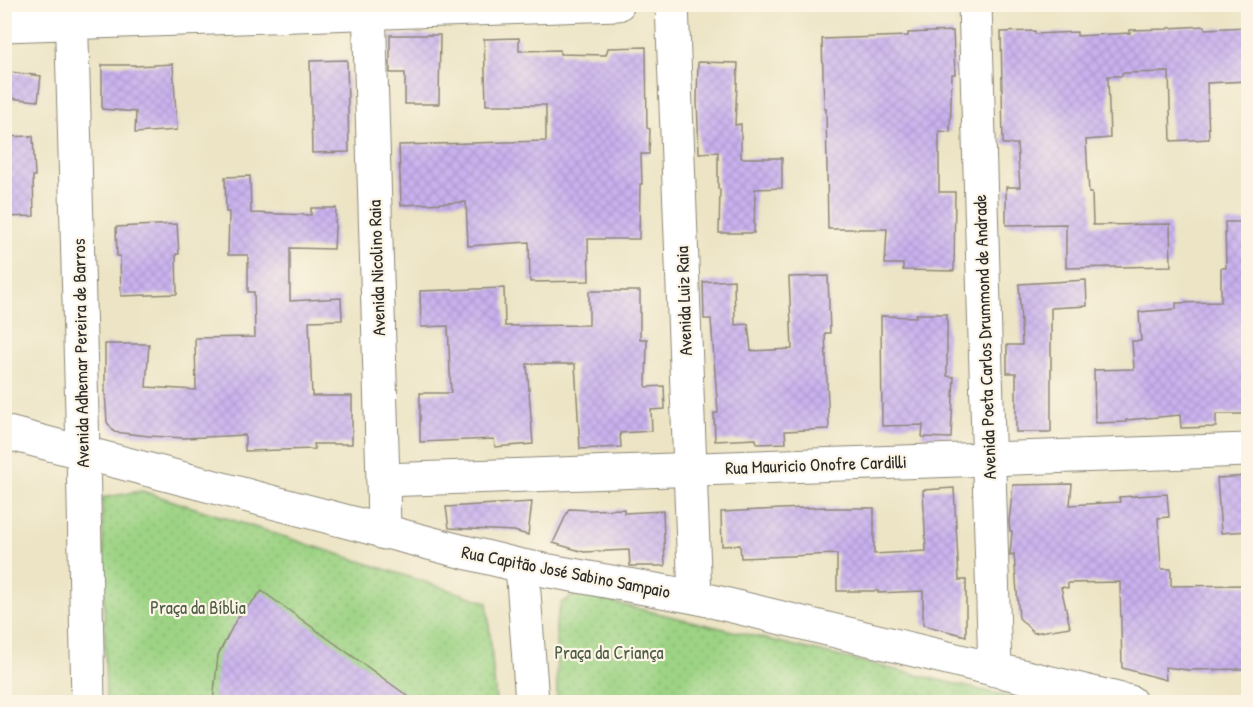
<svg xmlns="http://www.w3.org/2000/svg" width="1253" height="707" font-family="'Patrick Hand',sans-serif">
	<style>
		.park { fill: url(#park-dots); stroke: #647f58; stroke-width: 1.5 }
		.building { fill: url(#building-cross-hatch) }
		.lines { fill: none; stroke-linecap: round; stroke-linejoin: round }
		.minor-casing { stroke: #8c8878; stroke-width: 35 }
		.minor { stroke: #fff; stroke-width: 33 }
		.labels { text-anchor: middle; stroke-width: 4.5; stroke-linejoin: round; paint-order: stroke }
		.street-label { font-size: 18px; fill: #2b2b2b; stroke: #fcf5e5 }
		.park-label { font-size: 18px; fill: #4d5d46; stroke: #fcf5e5 }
	</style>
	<defs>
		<pattern id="park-dots" width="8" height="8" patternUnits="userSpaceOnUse" patternTransform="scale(1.5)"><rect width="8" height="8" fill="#9dd384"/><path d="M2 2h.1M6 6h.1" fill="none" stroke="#87b572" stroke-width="1.8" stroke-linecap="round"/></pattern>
		<pattern id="building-cross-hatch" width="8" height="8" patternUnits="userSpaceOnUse" patternTransform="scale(1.5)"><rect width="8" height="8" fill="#c9b1ee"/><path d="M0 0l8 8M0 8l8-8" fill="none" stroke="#ad98cc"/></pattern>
	</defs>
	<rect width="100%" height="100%" fill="#fcf5e5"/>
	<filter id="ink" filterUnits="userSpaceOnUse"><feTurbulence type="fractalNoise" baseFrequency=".0167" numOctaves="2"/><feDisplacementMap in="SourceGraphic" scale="12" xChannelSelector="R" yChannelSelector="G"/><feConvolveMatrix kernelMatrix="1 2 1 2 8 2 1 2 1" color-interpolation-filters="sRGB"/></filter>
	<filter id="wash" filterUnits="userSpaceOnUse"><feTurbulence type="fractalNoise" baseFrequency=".008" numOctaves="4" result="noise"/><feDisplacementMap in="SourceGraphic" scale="24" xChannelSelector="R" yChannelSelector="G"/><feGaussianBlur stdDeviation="1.35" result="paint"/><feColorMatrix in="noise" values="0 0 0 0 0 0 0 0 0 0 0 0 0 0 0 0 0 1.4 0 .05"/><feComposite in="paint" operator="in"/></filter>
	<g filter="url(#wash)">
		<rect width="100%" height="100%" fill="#ece4c4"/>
		<g class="park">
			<path d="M142,491l345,111 9,100h-390l-4,-204z"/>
			<path d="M577,594l454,108h-474l-1,-79 5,-20z"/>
		</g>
		<g id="blocks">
			<g class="building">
				<path d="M1205,26v3l43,-2v54l-41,2 2,56 -38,2 -2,-69 -47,1v3h-14l2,62 -24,2 3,53h3l1,32 77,-1 1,42 -105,2v-44l-60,1v-38h14l-3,-43h-14l-2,-112 34,-1v3l42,-2v4l53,-3v-3l38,-1v-1z"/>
				<path d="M953,31l2,43h-3l-2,58 -11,-1v61h16l-1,79 -51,-1v-6h-18l2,-35h-59l-2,-120h-2l-2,-70 86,-3v-3z"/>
				<path d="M390,35h50l-1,69h-34v-31h-15z"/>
				<path d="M519,38v13l41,-1v4l46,1 2,-7 38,-1 1,81 3,1 -1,25h-8l1,30h-2l-1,55h-51l1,42 -59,1 -1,-40 -61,4 -2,-44 -65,3 -2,-60 147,-4v-36h-60l-2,-66z"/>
				<path d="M347,60l2,92 -37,1 -2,-92z"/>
				<path d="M698,62l40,1 -3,62 6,-1v34h41v30l-27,1 -1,44h-35l1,-44h-2v-37l-19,1 -2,-53z"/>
				<path d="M173,64l4,66 -42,3 1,-21 -34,-3v-44h33v1z"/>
				<path d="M10,72l31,4 -3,25 -30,-3z"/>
				<path d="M33,136l2,40h-2l1,40 -30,1v-80z"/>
				<path d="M250,176l1,37 60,2v-7h25l-2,41 -44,-1v53l51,-3 1,22 -33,1 3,75h40v48h-38l1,5 -70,2v-16l-60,3 -36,-2 -35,-4 -7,-10 -2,-30v-48h44l-3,43 50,3 -1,-52 60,-1 -1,-45h-6v-37h-20l1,-43h-3l-1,-35z"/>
				<path d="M1225,222h23v192h-32v13l-35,1 -1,-13 -54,5v2l-31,1 -1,-53 40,-1 -2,-28h9l-2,-29 37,-3v-6l45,-1v-34h5z"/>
				<path d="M177,224l2,30h-3l1,40 -56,2 -1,-40h-3l-1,-29z"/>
				<path d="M828,276l2,57h-5l4,96 -44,2 1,12 -29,1 -1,-5 -41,2 -1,-28h4l-7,-94h-7l-1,-37 31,-2 1,45 13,-1 3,27 41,-2 -3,-72z"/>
				<path d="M1086,280l1,26 -36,2v124h-35v-59h-9v-28h15l-3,-61z"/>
				<path d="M504,288l1,38 84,-1v-34h51v48h7l-1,48 18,-1 1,23 -14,1 1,21 -32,2 1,14 -41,2 -5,-85h-48l6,80 -38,3 -1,-8 -74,3v-49h31l-3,-67 -27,1 -1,-36z"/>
				<path d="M916,314h31v62l7,1 -3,61 -29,-1 1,-12 -41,1 -1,-110 35,1z"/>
				<path d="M1248,476v55l-27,2 -4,-55z"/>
				<path d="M1072,484l-2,21 50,-3 -1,-5 48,-3 2,23 -11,1 3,51h10v17l77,-1v84l-60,1 -23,-3 1,13 -44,-12 -2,-86 -52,1v5l-7,-1 9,40 -36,6 -15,-15 -5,-64 -4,1 2,-24h-2l-1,-9 4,-37z"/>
				<path d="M954,488l5,92h7v56l-43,-11v-34l-45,2v-2h-41v-37l-96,4 -1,-13 -18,1 -1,-34 104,-5v1h49v46l52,-3 -3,-61z"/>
				<path d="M532,502l-4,33 -14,-4 -65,-3 -3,-21z"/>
				<path d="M569,509l21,1 34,-1v4l39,-2 2,55h-35l-1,-16 -45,2 -31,-9z"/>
				<path d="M262,591l154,111h-203l5,-47 18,-35z"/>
			</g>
		</g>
	</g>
	<g filter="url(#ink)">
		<use href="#blocks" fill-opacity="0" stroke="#8c8878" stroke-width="1.5"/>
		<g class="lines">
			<defs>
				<g id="minor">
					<path d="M71,4l12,447 5,251"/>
					<path d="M369,4l14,476 1,53"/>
					<path d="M672,4l23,593"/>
					<path d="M975,4l20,666"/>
					<path d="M4,25l614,-21"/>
					<path d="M4,432l448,117 70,17 173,31 435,105"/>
					<path d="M383,480l865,-30"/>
					<path d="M522,566l10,136"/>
				</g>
			</defs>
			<use href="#minor" class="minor-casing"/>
			<use href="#minor" class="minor"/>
		</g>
	</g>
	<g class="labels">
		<g class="street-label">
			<text transform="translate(377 268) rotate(-92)" y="6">Avenida Nicolino Raia</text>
			<text transform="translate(684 301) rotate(-92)" y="6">Avenida Luiz Raia</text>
			<text transform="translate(985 337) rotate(-92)" y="6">Avenida Poeta Carlos Drummond de Andrade</text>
			<text transform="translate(81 353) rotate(-91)" y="6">Avenida Adhemar Pereira de Barros</text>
			<text transform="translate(816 465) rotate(-2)" y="6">Rua Mauricio Onofre Cardilli</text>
			<text transform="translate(566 572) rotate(11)" y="6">Rua Capitão José Sabino Sampaio</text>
		</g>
		<g class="park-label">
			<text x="198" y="614">Praça da Bíblia</text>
			<text x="609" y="659">Praça da Criança</text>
		</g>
	</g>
	<rect width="1253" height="707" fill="none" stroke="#fcf5e5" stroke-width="24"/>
</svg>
